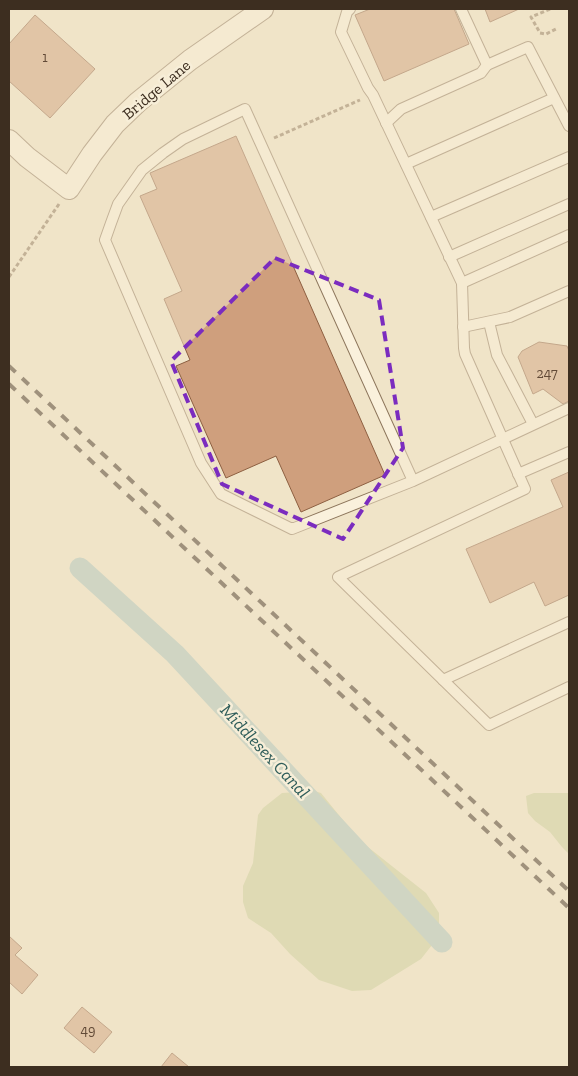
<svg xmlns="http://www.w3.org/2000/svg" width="578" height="1076" font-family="'Zilla Slab',serif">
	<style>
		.green { fill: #c9cf9b }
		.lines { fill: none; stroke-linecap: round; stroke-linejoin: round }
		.canal { stroke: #a9c4bc; stroke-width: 21 }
		.building { fill: #cf9f7d; stroke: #8d5f41 }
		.service-casing { stroke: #8d765c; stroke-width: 12 }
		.minor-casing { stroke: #8d765c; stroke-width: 22 }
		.path { stroke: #8d765c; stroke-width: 3; stroke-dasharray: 4 2.5; stroke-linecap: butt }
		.service { stroke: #faf1dc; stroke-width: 10 }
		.minor { stroke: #faf1dc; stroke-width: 20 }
		.rail { stroke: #3d2e20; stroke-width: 4; stroke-dasharray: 9 9; stroke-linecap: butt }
		.marked { fill: none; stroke: #7b2cbf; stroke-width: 4; stroke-dasharray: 10 6; stroke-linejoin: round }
		.labels { text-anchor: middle; stroke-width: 5; stroke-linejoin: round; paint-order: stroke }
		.number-label { font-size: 14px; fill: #624a37 }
		.street-label { font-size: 16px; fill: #3d2e20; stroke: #f7eed8 }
		.water-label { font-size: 18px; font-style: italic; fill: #2f5d5a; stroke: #f7eed8 }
	</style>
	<rect width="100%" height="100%" fill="#f0e4c8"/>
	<g class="green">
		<path d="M314,791l7,2 38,47 67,53 13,20v17l-7,15 -11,14 -50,31 -19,1 -33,-11 -29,-26 -19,-21 -23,-15 -5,-16v-16l10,-23 5,-48 5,-7 19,-15z"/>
		<path d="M534,793h35v61l-7,-7 -12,-15 -15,-11 -7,-8 -2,-17z"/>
	</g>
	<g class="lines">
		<path class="canal" d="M80,568l95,86 267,288"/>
	</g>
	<g class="building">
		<path d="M370,9h84l15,35 -85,37 -29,-66z"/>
		<path d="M485,9h34l-29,13z"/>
		<path d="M35,15l60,54 -45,49 -41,-37v-37z"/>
		<path d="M236,136l149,339 -84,37 -25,-56 -50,22 -50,-112 14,-6 -26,-61 18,-8 -42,-95 17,-7 -7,-16z"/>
		<path d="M539,342l28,4 2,5v50l-6,3 -20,-15 -10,5 -15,-37 4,-6z"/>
		<path d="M569,472v123l-24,11 -11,-24 -44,21 -24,-54 97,-42 -12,-27z"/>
		<path d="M9,936l13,12 -7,7 23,20 -16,19 -13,-12z"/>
		<path d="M82,1007l30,25 -18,21 -30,-25z"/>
		<path d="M172,1053l17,14h-28z"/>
	</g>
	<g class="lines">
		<defs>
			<g id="service">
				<path d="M350,9l-3,3 -6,20 27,56 5,7 89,188 2,65 1,6 60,135 -187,88 151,148 80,-38"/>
				<path d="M461,9l26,56"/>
				<path d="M386,123l15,-14 80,-36 6,-8 41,-18 41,79"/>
				<path d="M406,164l148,-66"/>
				<path d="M431,217l138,-60"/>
				<path d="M449,257l120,-53"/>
				<path d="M462,283l107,-48"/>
				<path d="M489,322l8,33 36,69"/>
				<path d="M463,327l47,-10 59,-26"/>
				<path d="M518,474l51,-22"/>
				<path d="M413,481l-168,-372 -62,30 -20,14 -21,17 -24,34 -7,19 -6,17 96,223 20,31 71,35 121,-48 156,-73"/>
				<path d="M443,680l126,-58"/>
			</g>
			<path id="minor" d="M9,140l18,17 42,32 23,-35 23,-30 23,-22 52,-42 73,-51"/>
		</defs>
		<use href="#service" class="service-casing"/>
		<use href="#minor" class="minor-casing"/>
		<g class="path">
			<path d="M550,9l-19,8 9,16 6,1 10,-5"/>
			<path d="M274,138l86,-38"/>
			<path d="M9,277l50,-73"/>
		</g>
		<use href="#service" class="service"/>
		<use href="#minor" class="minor"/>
		<g class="rail">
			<path d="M9,366l560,525"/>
			<path d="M9,384l560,524"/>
		</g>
	</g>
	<path d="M0 0H578V1076H0ZM275,258l104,42 24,148 -60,91 -121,-55 -51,-123z" fill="#f0e4c8" fill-opacity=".55" fill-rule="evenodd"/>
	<path class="marked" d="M275,258l104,42 24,148 -60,91 -121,-55 -51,-123z"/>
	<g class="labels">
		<g class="number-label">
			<text x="45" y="62">1</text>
			<text x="547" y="378">247</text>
			<text x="88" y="1035">49</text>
		</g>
		<g class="street-label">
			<text transform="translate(156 89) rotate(-40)" y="6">Bridge Lane</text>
		</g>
		<g class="water-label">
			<text transform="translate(265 751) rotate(47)" y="6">Middlesex Canal</text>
		</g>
	</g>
	<rect width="578" height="1076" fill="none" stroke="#3d2e20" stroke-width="20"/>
</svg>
